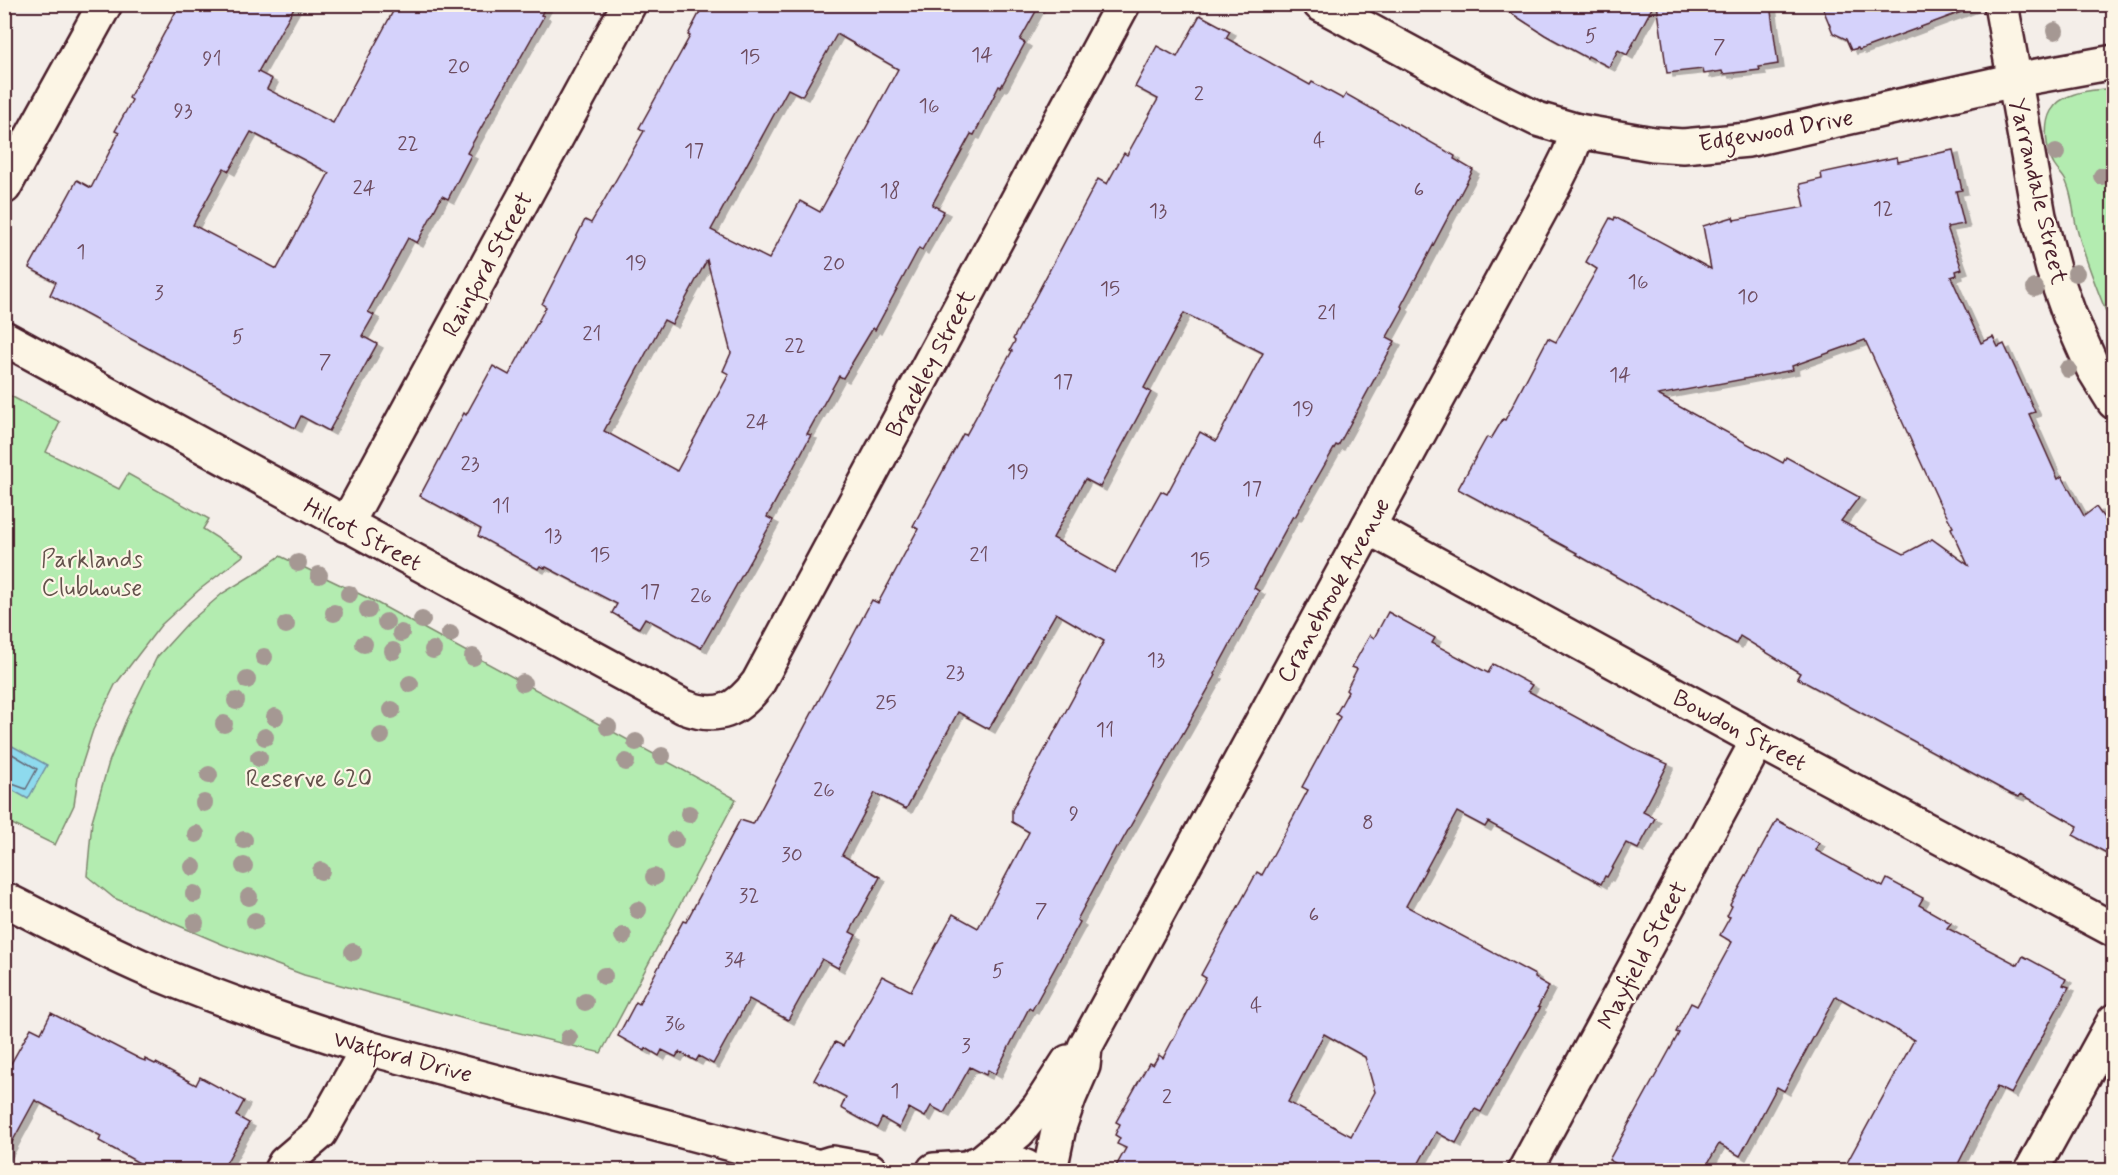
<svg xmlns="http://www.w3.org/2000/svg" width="2118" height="1175" font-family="Mynerve,sans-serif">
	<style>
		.green { fill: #b3ecb0; stroke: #7e866e; stroke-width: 1.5 }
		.water { fill: #8edaee; stroke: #738fa0; stroke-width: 1.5 }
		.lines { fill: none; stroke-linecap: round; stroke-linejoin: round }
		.shore { stroke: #656a79; stroke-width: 1.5 }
		.building { fill: #d5d2fb; stroke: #4a1f2b; stroke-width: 1.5; fill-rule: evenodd; filter: url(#shadow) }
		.street-casing { stroke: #4a1f2b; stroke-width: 38 }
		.secondary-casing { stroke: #4a1f2b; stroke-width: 38 }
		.street { stroke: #fcf5e5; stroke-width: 33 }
		.secondary { stroke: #fcf5e5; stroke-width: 33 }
		.tree { fill: #a59893 }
		.labels { text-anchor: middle; stroke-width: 4.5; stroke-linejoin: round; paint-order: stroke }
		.number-label { font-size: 21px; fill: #6d4c5f }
		.street-label { font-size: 24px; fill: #4a1f2b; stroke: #fcf5e5 }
		.park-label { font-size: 24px; fill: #64524c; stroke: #fcf5e5 }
	</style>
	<defs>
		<filter id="shadow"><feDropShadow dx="6" dy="4" stdDeviation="0" flood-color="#0004"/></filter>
	</defs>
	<rect width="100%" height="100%" fill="#f4eee9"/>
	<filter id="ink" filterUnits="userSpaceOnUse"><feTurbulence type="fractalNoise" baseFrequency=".0167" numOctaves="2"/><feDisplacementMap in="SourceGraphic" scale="12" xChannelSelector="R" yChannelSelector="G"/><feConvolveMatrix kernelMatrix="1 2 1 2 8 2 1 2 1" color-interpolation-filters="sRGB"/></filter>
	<g filter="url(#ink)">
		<g class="green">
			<path d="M2113,88h1l-1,241c-13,-33 -27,-65 -36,-100 -4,-15 -4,-31 -10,-45 -2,-8 -9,-12 -13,-19 -8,-13 -11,-40 -3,-54 12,-21 42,-20 62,-23z"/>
			<path d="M5,393l55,29 -14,30 73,37 9,-15 81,45 -6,10 41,26 -45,35 -38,35 -46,60 -22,45 -15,47 -4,28 -19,40 -47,-23 -3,5z"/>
			<path d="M280,556l88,42 368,201 -135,254 -118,-29 -179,-49 -80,-30 -110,-47 -27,-22 5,-55 17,-59 17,-42 31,-63 30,-33 36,-31 36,-22z"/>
		</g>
		<path class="water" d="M5,742l42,23 -19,34 -23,-13z"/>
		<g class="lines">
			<path class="shore" d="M4,749l33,20 -11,20 -22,-8"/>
		</g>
		<g class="building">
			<path d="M180,4h116l-38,68 14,7 -5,10 66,34 64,-119h150l-6,11 3,1 -77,137 4,2 -23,44 -6,-3 -25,47 -9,-5 -40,74 6,3 -12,21 15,8 -48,87 -28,-15 -6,12 -245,-133 6,-13 -27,-14 48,-88 14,8 28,-55 -4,-2 17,-31 -3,-2zM251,132l78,41 -52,96 -84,-44 31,-57 5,3z"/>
			<path d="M704,4h336l-20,36 5,3 -24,44 -2,-1 -25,49 -3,-1 -39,71 12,6 -22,39 -3,-2 -44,82 -2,-2 -30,50 -4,-2 -32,58 4,1 -44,82 6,3 -72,128 -56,-30 -6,10 -27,-15 5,-9 -71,-37 -1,1 -5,-2 -2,3 -60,-33 3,-7 -61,-33 44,-83 2,2 27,-49 16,9 37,-68 -4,-3 43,-84 6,3 53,-92 -5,-3 51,-92 -2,-1zM837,34l61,35 -78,143 -20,-11 -31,58 -58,-29 77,-141 14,7zM707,260l24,93 -8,18 6,3 -52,97 -73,-40 60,-111 8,4z"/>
			<path d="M1497,4h157l-27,51 -9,-5 -9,17 -21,-11 -1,2 -42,-23z"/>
			<path d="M1657,4h113l8,60 -19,3 1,3 -37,4 -1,-3 -18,3 -1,-5 -36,4z"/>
			<path d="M1821,4h150l1,4 -113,42 -1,-2 -7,2 -5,-11 -13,-6z"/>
			<path d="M1200,15l30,16 -4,7 84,47 2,-3 31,17 3,-5 109,62 -1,3 19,11 -72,136 2,2 -16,29 8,4 -57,105 -2,-1 -41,72 -2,-1 -39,72 5,3 -45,83 2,1 -98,173 -2,-1 -39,73 3,2 -48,88 -3,-2 -34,66 -7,-4 -2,5 -16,-8 -26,46 -13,-7 -6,11 -16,-9 -10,20 -17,-10 -5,10 -36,-20 5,-11 -32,-17 21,-38 8,4 39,-70 29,15 42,-77 25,14 51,-96 -17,-10v-12l92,-169 -48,-28 -67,116 -31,-17 -52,97 -31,-16 -33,62 38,22 -30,55 6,3 -18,33 -16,-9 -34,61 -39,-21 -36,65 -14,-8 -3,5 -17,-9 -3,5 -14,-7 -3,6 -13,-8 -1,3 -27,-15 18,-34 3,2 44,-83 3,1 54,-102 13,4 119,-224 6,3 40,-74 -5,-3 50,-92 3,1 46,-84 -2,-1 5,-9 -2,-2 85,-160 9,5 17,-31 3,2 31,-56 -23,-12 22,-41 20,11zM1184,313l79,40 -47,88 -16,-9 -33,62 -6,-3 -46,82 -62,-35 32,-59 15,8 51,-95 -7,-4z"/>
			<path d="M1953,150l9,40 -6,1 8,33 -17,3 15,42 -6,2 1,4 -6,2 30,66 12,-6 5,10 6,-3 31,68 -6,2 29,65 4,-3 22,40 12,-9 18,25v325l-41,-22 5,-9 -57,-32 -2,3 -8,-3 -214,-116 3,-5 -60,-37 -4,8 -160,-90 1,-1 -119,-64 29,-52 4,2 12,-20 2,1 43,-82 8,4 41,-73 -11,-7 24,-44 4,2 1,-3 96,52 -8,-43 30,-9 1,3 71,-13 -5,-23 22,-5 -1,-6 76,-16 1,5zM1865,340l74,162 14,25 -2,1 17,37 -36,-26 -28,15 -63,-33 18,-24 -73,-40 -3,6 -125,-68 135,-25 -1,-4z"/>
			<path d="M1388,612l47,26 -3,5 56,30 5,-9 39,21 -4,6 110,60 30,13 -25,48 12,6 -17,31 -12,-6 -19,34 -2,-1 -4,8 -113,-62 -3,5 -28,-15 -51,94 129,69v3l14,8 -11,21 2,1 -59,104 -6,-3 -19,34 -20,-11 -21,38h-301l12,-22 -9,-4 3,-6 -5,-3 5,-11 -4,-2 33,-59 4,2 6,-10 4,3 43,-80 -5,-3 56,-103 5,3 46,-85 -6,-3 38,-70 -4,-3 12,-22 -2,-2 11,-21 -5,-2 18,-32 4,3zM1324,1034l41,23 10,35 -24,44 -63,-34z"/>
			<path d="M1777,820l42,23 -4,7 68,37 4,-8 36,19 -4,7 32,18 -4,5 71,37 5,-9 43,23 -3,6 6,2 -58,107 -14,-7 -42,83h-112l71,-130 -78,-44 -52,95 -7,-4 -37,69 -21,-12 -15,26h-76l-19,-10 70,-127 -3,-1 15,-29 6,3 35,-64 -12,-7 10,-18 -3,-1 5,-10 -2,-1z"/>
			<path d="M51,1013l89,46 5,2v-2l10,5 1,-1 40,22 4,-8 44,24 -8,15 13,7 -27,47h-70l-53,-29 2,-5 -66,-36 -31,57v-81l27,-48 10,5z"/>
		</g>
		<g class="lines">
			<defs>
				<g id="street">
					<path d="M1320,4l170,92 47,23 41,12 75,13 30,2 65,-6 267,-60 99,-18"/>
					<path d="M4,187l101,-183"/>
					<path d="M4,338l680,369c34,13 53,4 74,-24l365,-679"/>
					<path d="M346,525l283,-521"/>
					<path d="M1368,527l390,213 356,190"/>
					<path d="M4,899c52,26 103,54 157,76 68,28 137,51 207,73l451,119 13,-4 38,7"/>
					<path d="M984,1160l35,-29 20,-24 29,-45"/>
					<path d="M973,1165c20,-8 40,-6 58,5"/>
					<path d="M281,1170l4,-7 35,-30 48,-85"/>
					<path d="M934,1170l33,-2"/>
					<path d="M1050,1170l9,-43 10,-29 14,-32 2,-19 468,-860 16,-32 9,-24"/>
					<path d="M1525,1170l233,-430"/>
					<path d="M2032,1170l82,-149"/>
				</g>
				<path id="secondary" d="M2001,4l38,212 14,53 16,45 24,54 21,34"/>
			</defs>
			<use href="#street" class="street-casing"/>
			<use href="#secondary" class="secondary-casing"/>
			<use href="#street" class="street"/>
			<use href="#secondary" class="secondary"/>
		</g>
		<g class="tree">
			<circle cx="2055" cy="31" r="9"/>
			<circle cx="2056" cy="153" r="9"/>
			<circle cx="2102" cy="176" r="9"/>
			<circle cx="2076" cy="273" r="9"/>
			<circle cx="2035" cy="288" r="9"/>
			<circle cx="2068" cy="369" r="9"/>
			<circle cx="298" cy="563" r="9"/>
			<circle cx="319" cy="575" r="9"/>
			<circle cx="349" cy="594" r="9"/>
			<circle cx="368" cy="610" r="9"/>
			<circle cx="334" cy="613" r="9"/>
			<circle cx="422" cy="620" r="9"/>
			<circle cx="386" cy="622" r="9"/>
			<circle cx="286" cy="625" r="9"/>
			<circle cx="401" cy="633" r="9"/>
			<circle cx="450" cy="634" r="9"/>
			<circle cx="364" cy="644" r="9"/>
			<circle cx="433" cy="650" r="9"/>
			<circle cx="393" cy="651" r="9"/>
			<circle cx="264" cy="657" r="9"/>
			<circle cx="473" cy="657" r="9"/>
			<circle cx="247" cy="680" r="9"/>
			<circle cx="523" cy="683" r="9"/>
			<circle cx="410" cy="684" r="9"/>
			<circle cx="236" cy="701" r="9"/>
			<circle cx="392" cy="710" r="9"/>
			<circle cx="275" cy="717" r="9"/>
			<circle cx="224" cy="724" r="9"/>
			<circle cx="608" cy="727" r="9"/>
			<circle cx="381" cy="736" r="9"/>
			<circle cx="265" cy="737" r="9"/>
			<circle cx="636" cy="742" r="9"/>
			<circle cx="662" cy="756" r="9"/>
			<circle cx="259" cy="758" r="9"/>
			<circle cx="626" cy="762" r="9"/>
			<circle cx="209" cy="775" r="9"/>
			<circle cx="204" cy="803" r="9"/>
			<circle cx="689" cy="814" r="9"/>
			<circle cx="196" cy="834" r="9"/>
			<circle cx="244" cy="840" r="9"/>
			<circle cx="675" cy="840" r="9"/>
			<circle cx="244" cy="866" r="9"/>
			<circle cx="193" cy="867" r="9"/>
			<circle cx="321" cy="871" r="9"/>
			<circle cx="654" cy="877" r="9"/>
			<circle cx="194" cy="894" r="9"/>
			<circle cx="249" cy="897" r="9"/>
			<circle cx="638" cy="910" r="9"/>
			<circle cx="255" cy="921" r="9"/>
			<circle cx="195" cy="923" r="9"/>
			<circle cx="623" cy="936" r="9"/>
			<circle cx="353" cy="952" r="9"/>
			<circle cx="604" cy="976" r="9"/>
			<circle cx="585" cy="1002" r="9"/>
			<circle cx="569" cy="1038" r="9"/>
		</g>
	</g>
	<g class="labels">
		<g class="number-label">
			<text x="1591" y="42">5</text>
			<text x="1719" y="53">7</text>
			<text x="982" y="61">14</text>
			<text x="750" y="63">15</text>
			<text x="212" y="65">91</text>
			<text x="459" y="73">20</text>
			<text x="1199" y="100">2</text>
			<text x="929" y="112">16</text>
			<text x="183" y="117">93</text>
			<text x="1319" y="147">4</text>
			<text x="408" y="150">22</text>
			<text x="694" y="157">17</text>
			<text x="364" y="194">24</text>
			<text x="1419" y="196">6</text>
			<text x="890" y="197">18</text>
			<text x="1883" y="215">12</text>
			<text x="1158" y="217">13</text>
			<text x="81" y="258">1</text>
			<text x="636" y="269">19</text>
			<text x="834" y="270">20</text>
			<text x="1638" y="288">16</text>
			<text x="1110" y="295">15</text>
			<text x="159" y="299">3</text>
			<text x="1748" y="303">10</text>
			<text x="1327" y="319">21</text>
			<text x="592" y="340">21</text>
			<text x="238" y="343">5</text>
			<text x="795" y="352">22</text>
			<text x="325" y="368">7</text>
			<text x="1620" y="381">14</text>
			<text x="1063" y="388">17</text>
			<text x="1303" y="415">19</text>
			<text x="757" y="428">24</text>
			<text x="470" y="470">23</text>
			<text x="1018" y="478">19</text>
			<text x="1252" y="495">17</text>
			<text x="501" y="512">11</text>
			<text x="553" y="542">13</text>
			<text x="600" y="561">15</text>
			<text x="979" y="561">21</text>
			<text x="1200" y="566">15</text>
			<text x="650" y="598">17</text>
			<text x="701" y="602">26</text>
			<text x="1156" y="666">13</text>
			<text x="955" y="679">23</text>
			<text x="886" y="709">25</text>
			<text x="1105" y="736">11</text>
			<text x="824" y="796">26</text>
			<text x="1074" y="820">9</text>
			<text x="1368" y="829">8</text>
			<text x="792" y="861">30</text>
			<text x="749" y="902">32</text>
			<text x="1041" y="917">7</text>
			<text x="1314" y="921">6</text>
			<text x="735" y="966">34</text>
			<text x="998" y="977">5</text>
			<text x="1256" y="1012">4</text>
			<text x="675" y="1030">36</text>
			<text x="966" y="1052">3</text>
			<text x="895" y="1097">1</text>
			<text x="1167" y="1103">2</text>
		</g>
		<g class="street-label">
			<text transform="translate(1776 130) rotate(-10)" y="8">Edgewood Drive</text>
			<text transform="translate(2039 191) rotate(77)" y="8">Yarrandale Street</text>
			<text transform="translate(487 264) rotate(-61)" y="8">Rainford Street</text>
			<text transform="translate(930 363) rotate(-62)" y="8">Brackley Street</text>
			<text transform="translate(363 534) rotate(28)" y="8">Hilcot Street</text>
			<text transform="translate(1333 590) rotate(-61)" y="8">Cranebrook Avenue</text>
			<text transform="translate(1740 730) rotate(28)" y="8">Bowdon Street</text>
			<text transform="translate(1642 955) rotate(-62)" y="8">Mayfield Street</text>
			<text transform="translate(403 1056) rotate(15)" y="8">Watford Drive</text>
		</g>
		<g class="park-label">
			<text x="92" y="567">Parklands<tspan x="92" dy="28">Clubhouse</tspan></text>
			<text x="309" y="786">Reserve 620</text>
		</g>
	</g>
	<rect width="2118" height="1175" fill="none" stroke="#fcf5e5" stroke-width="24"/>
	<rect x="12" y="12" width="2094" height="1151" fill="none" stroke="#4a1f2b" stroke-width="2" filter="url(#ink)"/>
</svg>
